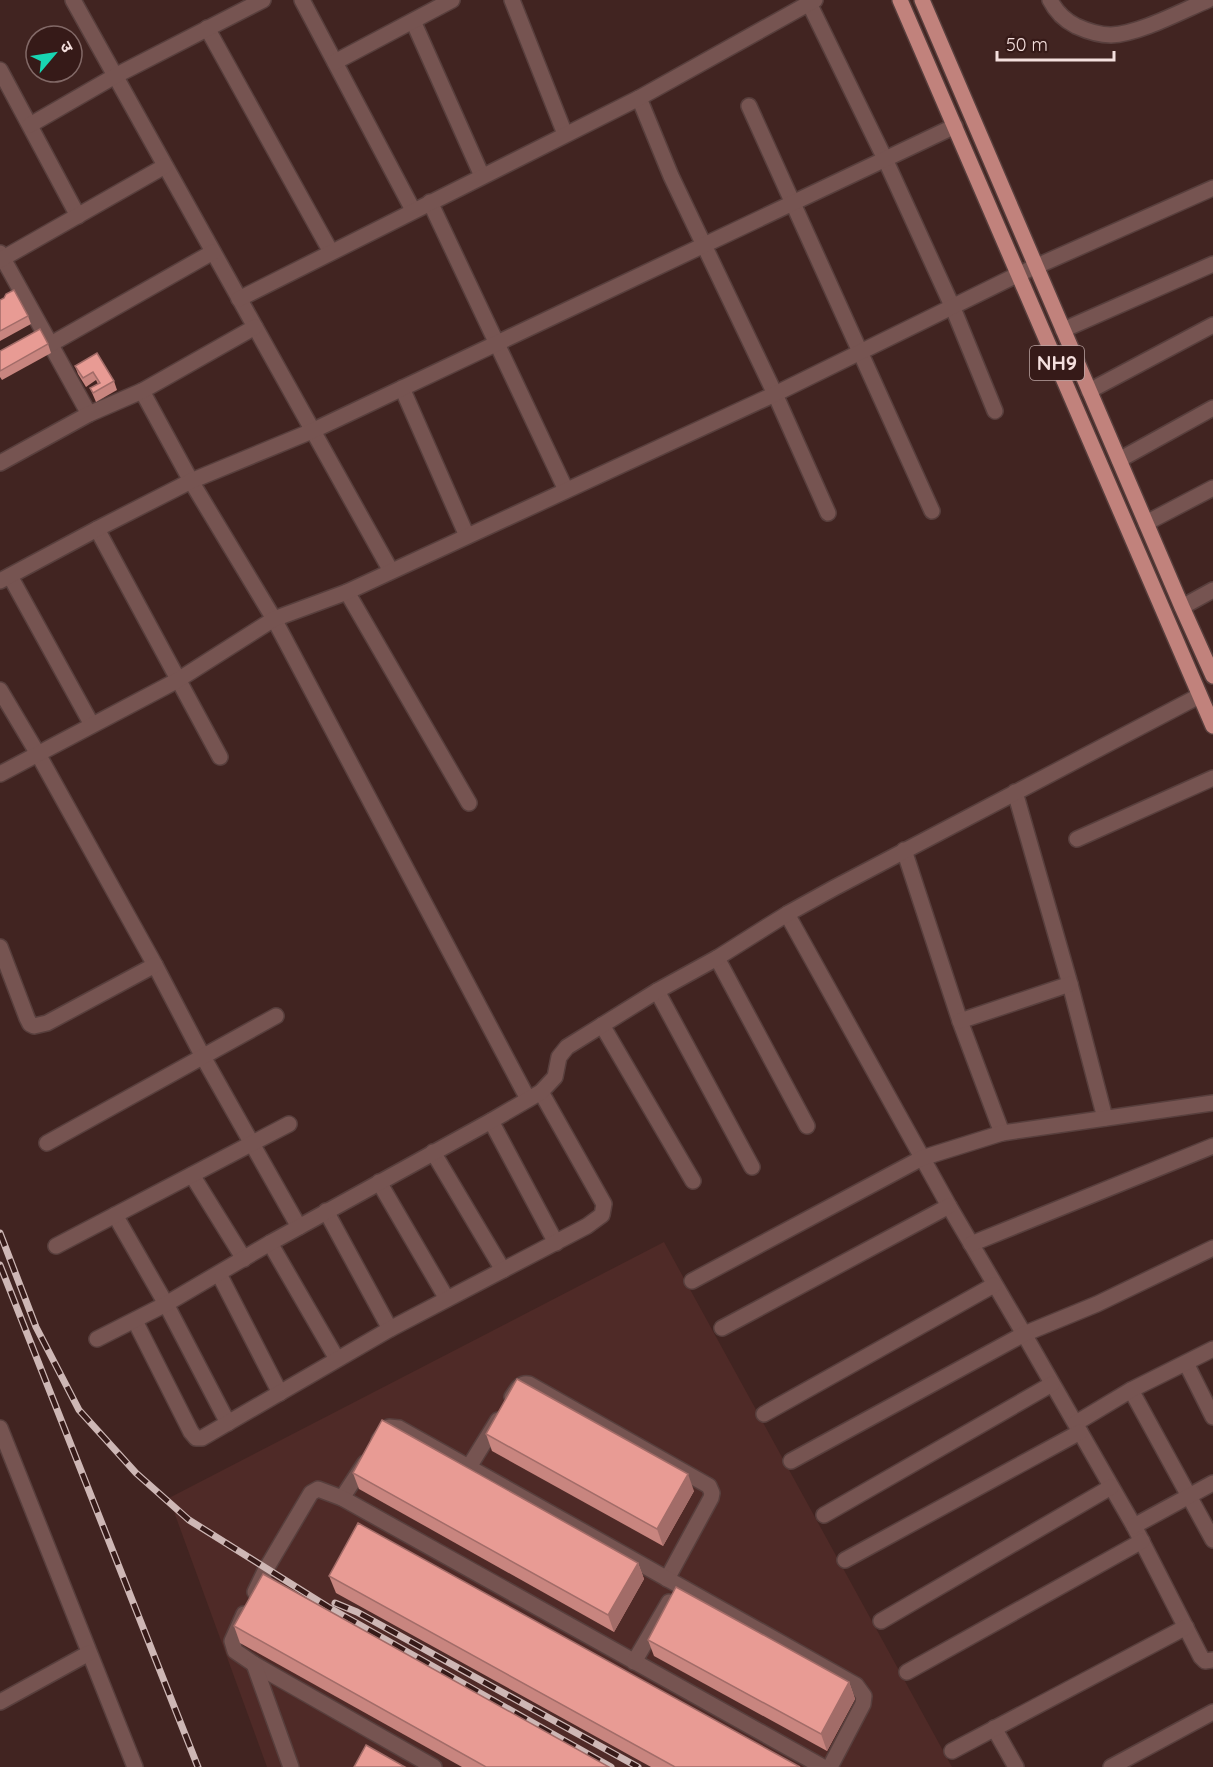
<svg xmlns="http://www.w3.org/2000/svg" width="1213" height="1767" font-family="Quicksand,'Noto Sans Devanagari',sans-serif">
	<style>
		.built { fill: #4f2a27 }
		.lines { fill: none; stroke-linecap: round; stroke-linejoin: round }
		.minor-casing { stroke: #583f3d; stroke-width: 18 }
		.major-casing { stroke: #583f3d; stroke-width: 18 }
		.minor { stroke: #765451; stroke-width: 15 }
		.major { stroke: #c1827c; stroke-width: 15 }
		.rail-casing { stroke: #ceb7b5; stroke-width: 7 }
		.rail { stroke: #361a18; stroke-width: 4.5; stroke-dasharray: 14; stroke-linecap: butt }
		.wall { fill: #c8857f }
		.shaded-wall { fill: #a26c68 }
		.building { fill: #e89b94; stroke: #a26c68; stroke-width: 1.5 }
		.labels { text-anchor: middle; stroke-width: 6; stroke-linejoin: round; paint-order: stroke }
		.shield { fill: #361a18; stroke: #bba4a2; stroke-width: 1.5 }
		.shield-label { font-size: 20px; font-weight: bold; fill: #f4dfdd }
	</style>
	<rect width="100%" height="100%" fill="#412421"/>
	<path class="built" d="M664,1242l288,525h-685l-98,-269z"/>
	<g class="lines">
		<defs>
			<g id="minor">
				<path d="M73,0l318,571"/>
				<path d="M302,0l111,210"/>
				<path d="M512,0l53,134"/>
				<path d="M1050,0c6,12 14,20 26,26 11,5 22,9 35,9 28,-1 71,-24 97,-35"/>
				<path d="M809,3l76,156 68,149 42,103"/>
				<path d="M413,21l69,155"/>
				<path d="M207,28l124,224"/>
				<path d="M335,62l117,-62"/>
				<path d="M0,70l78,146"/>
				<path d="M639,98l32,78 104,218 53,119"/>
				<path d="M749,106l183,405"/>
				<path d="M30,125l85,-49 148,-76"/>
				<path d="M430,202l136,288"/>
				<path d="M0,253l89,161"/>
				<path d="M0,260l165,-94"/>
				<path d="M239,299l400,-201 176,-98"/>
				<path d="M1063,330l150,-66"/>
				<path d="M51,344l162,-92"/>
				<path d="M402,388l65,148"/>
				<path d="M142,391l49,90 83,138 254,480"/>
				<path d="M1089,391l124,-66"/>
				<path d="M1119,460l94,-52"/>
				<path d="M0,463l89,-49 53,-23 113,-64"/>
				<path d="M1146,523l67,-35"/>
				<path d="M97,529l123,228"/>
				<path d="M10,576l82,149"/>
				<path d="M0,581l97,-52 94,-48 121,-50 643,-305"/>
				<path d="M347,592l122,211"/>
				<path d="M1182,607l31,-17"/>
				<path d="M0,690l38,64 117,211 47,90 97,172"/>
				<path d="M0,774l178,-94 96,-61 73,-27 428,-198 244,-120 194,-86"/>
				<path d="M1015,792l55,192 35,134"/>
				<path d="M1077,839l136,-61"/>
				<path d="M904,850l56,171 42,112"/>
				<path d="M787,914l162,292 75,128 110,192 67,131 4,4 8,-1"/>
				<path d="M0,947l27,71 3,6 4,2 13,-3 108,-58"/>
				<path d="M717,958l90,168"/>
				<path d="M657,991l95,176"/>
				<path d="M960,1021l110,-37"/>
				<path d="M602,1025l91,156"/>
				<path d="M491,1121l65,122"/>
				<path d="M47,1143l229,-127"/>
				<path d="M433,1152l70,118"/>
				<path d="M192,1175l52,84"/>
				<path d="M379,1182l68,117"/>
				<path d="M326,1211l64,118"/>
				<path d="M115,1215l51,89 62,119"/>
				<path d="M270,1243l67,116"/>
				<path d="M971,1244l242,-98"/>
				<path d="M56,1246l233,-122"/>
				<path d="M219,1274l61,119"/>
				<path d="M692,1281l230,-123 80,-25 211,-30"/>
				<path d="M135,1321l56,111 5,6h6l188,-109 197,-103 15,-11 2,-11 -63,-112"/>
				<path d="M722,1328l227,-122"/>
				<path d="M97,1339l69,-35 104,-61 221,-122 50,-29 14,-15 4,-20 8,-10 90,-56 60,-33 70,-44 47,-26 365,-192"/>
				<path d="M1186,1363l27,54"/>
				<path d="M1131,1390l82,150"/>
				<path d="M512,1397c5,-7 8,-15 17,-13l180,102 3,7 -1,5 -44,81"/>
				<path d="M764,1414l230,-129"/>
				<path d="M1076,1423l55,-33 82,-41"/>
				<path d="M0,1428l135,339"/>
				<path d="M379,1440l10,-13 10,1 457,257 8,11 -1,8 -33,63"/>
				<path d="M791,1461l233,-127 73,-30 116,-56"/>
				<path d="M469,1467l29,-47"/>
				<path d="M342,1498l23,-35"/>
				<path d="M824,1515l228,-131"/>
				<path d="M1134,1526l79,-43"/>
				<path d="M845,1560l235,-128"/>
				<path d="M255,1592l11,-23 45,-76 7,-4 24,9 481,269"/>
				<path d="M244,1614l-12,27 3,10 19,13 180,103"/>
				<path d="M881,1621l230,-134"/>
				<path d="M634,1662l35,-60"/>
				<path d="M254,1664l37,103"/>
				<path d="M907,1672l235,-131"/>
				<path d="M0,1702l89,-49"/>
				<path d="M994,1728l22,39"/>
				<path d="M952,1751l234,-124"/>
				<path d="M1111,1767l102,-55"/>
			</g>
			<g id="major">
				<path d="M900,0l313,726"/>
				<path d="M922,0l260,607 31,69"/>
			</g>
		</defs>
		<use href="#minor" class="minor-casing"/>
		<use href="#major" class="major-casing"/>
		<use href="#minor" class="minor"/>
		<use href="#major" class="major"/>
		<defs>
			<g id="rail">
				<path d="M0,1233l36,94 43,83 57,63 53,47 139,87 283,160"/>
				<path d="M0,1265l198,502"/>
				<path d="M335,1603l22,9 281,155"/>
			</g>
		</defs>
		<use href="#rail" class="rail-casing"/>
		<use href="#rail" class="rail"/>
	</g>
	<g class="wall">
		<path d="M0,300l28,16 3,8 -31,17z"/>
		<path d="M48,344l3,9 -49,27 -2,-3v-26z"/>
		<path d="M97,353l17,28 3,9 -21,12 -6,-14 8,-4 -2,-4 -10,7 -8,-13 -3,-8z"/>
		<path d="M486,1434l208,57 -31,55 -171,-95z"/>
		<path d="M353,1473l285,90 6,16 -30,53 -255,-143z"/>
		<path d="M329,1576l471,191h-149l-315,-174z"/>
		<path d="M234,1626l375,141h-147l-222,-124z"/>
		<path d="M648,1640l201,42 6,17 -28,52 -173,-95z"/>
	</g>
	<g class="shaded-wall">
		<path d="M688,1474l6,17 -31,55 -6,-17z"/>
		<path d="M638,1563l6,16 -30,53 -6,-17z"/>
		<path d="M849,1682l6,17 -28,52 -6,-17z"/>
	</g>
	<g class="building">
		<path d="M14,290l14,26 -28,15v-31l4,-2 2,-4z"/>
		<path d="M40,329l8,15 -48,27v-20z"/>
		<path d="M97,353l17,28 -21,12 -3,-5 10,-5 -7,-11 -10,6 -8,-12z"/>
		<path d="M517,1379l171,95 -31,55 -171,-95z"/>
		<path d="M382,1420l256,143 -30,52 -255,-142z"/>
		<path d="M358,1523l442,244h-125l-346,-191z"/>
		<path d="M263,1574l346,193h-123l-252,-141z"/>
		<path d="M676,1587l173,95 -28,52 -173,-94z"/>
		<path d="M366,1745l39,22h-51z"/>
	</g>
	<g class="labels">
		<rect class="shield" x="1030" y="346" width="54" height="34" rx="4.5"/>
		<g class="shield-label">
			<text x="1057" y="370">NH9</text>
		</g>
	</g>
	<g transform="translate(54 54) rotate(61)"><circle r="28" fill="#361a18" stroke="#826967" stroke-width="1.5"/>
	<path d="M0-4.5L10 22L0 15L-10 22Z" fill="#18d5b2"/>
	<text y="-9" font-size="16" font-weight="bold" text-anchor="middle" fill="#f4dfdd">उ</text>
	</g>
	<path d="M997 51v9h117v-9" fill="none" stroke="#f4dfdd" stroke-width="3"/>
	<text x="1006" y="51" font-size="18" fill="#f4dfdd" stroke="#361a18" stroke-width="4.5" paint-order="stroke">50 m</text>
</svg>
